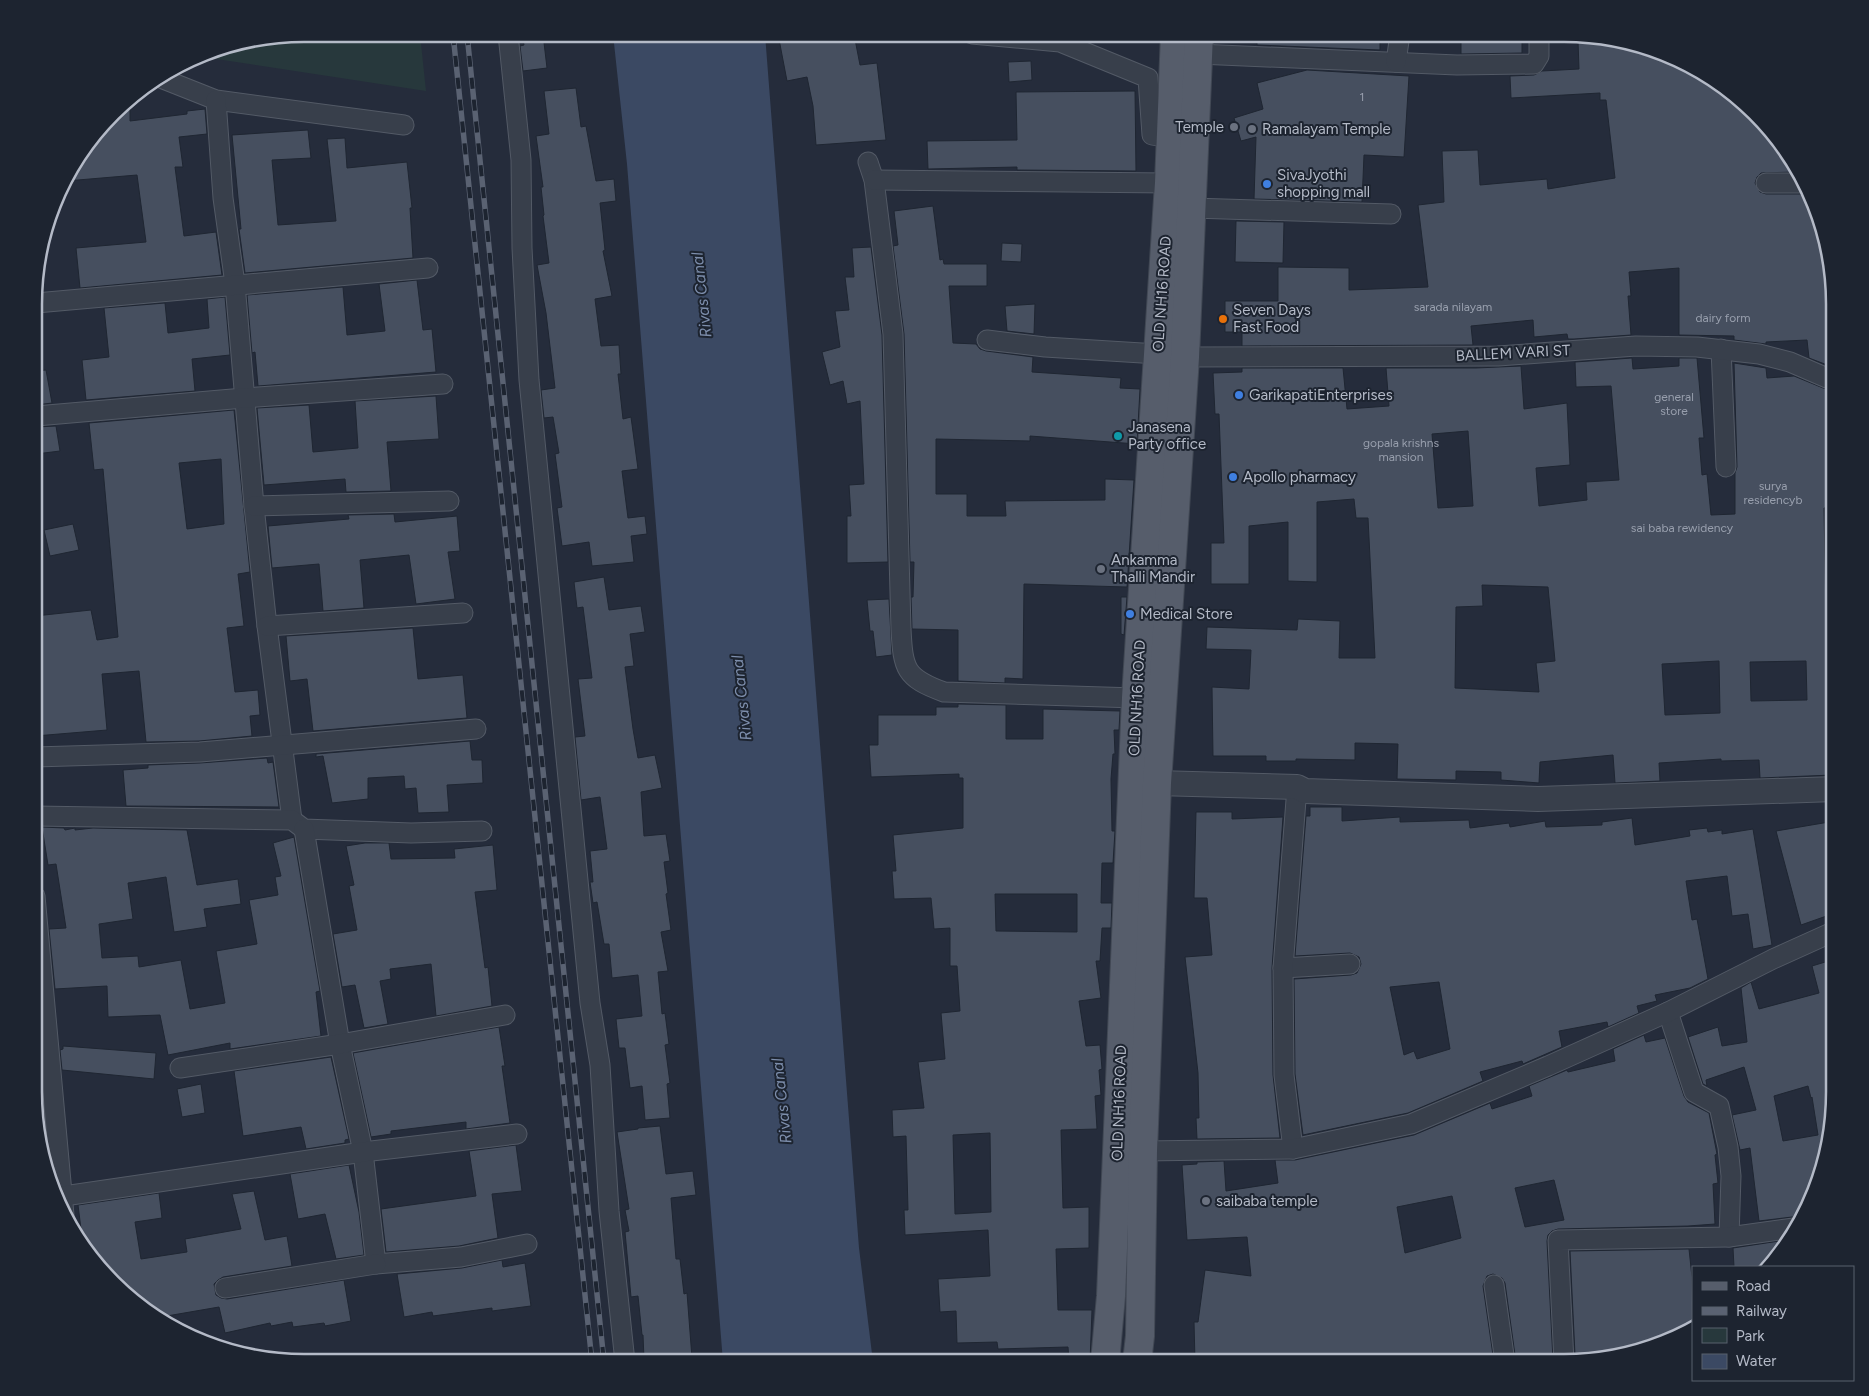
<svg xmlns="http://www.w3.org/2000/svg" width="1869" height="1396" font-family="Figtree,sans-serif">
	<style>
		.green { fill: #27383c }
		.water { fill: #3b4963 }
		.building { fill: #464f5f; stroke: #1f2632; fill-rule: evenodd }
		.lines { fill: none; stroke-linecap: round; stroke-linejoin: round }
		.minor-casing { stroke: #535a66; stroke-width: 21 }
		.tertiary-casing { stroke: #535a66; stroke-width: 26 }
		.primary-casing { stroke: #414854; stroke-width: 30 }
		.minor { stroke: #383f4b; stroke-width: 19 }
		.tertiary { stroke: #383f4b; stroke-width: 24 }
		.primary { stroke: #565d6b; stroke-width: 28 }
		.rail-casing { stroke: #5a6272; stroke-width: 5.5 }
		.rail { stroke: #1d2430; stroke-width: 4; stroke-dasharray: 11; stroke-linecap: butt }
		.worship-dot { fill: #6b7280; stroke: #1d2430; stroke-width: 2 }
		.shop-dot { fill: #3f7fe0; stroke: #1d2430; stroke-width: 2 }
		.food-dot { fill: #e8710a; stroke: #1d2430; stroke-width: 2 }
		.culture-dot { fill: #0f9aa8; stroke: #1d2430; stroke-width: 2 }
		.labels { text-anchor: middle; stroke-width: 4; stroke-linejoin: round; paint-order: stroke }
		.number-label { font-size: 12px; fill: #989fad }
		.poi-label { font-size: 15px; fill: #b4bac7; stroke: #1d2430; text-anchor: start }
		.street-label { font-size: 15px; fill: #b4bac7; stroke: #1d2430 }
		.water-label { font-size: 16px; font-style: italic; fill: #7d8eac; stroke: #1d2430 }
		.rim { fill: none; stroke: #b4bac7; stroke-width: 2.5 }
	</style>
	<rect width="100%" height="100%" fill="#252c3b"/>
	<path class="green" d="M305,34h115l6,57 -223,-34 14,-9z"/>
	<path class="water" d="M613,34h152l94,1214 14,114h-150l-96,-1198z"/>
	<g class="building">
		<path d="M522,34h21l4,34 -24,3 -3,-25 4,-1z"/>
		<path d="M778,34h76l6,31 17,-2 9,77 -70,5 -3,-39 -6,-29 -20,4z"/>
		<path d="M1257,34h123v16l-123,-5z"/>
		<path d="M1461,34h61v19l-61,1z"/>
		<path d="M1604,40l64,14 75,47 52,67v4l-34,1 -4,4 -2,6 5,9 6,2h45l15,41 9,69v31h-3l3,33 -26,-10 -2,-18 -41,2v2l-32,-4v-4l-55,-1v-67l-50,4 2,24h-3l3,39 -57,4h-6l-1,-5 -33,3 -1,-17 -62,6 2,19 -231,1v-14h-17v-31h53v-34l71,1v22l79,-3 -10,-82 26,-3 -2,-51 36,-1 2,35 67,-6 1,10 67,-11 -9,-78h-6v-7l-89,5 -1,-22 24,-1 8,-4 37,-2 -1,-28z"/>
		<path d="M1031,61l1,19 -23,2 -1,-20z"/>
		<path d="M1307,70l102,6 -5,81 -40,-2 -2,47 -108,-3 2,-62 -15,4 -7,-23 29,-9 -6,-26z"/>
		<path d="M576,88l5,39 5,-1 10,55 18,-2 2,22 -16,2 5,47 -2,1 9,45 -17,3 6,47 18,-1 2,29h-3l5,45 8,-2 7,52 -16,2 6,47 17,-2 2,18 -16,2 3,26 -42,4 -3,-24 -27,4 -5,-38 5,-1 -7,-53 4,-1 -6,-36 -9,1 -3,-28 14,-2 -9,-75 -9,-48 12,-2 -6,-47 1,-1 -3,-28h2l-7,-51 13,-2 -5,-43z"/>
		<path d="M1135,91l1,80 -119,-1v-3l-89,2 -1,-28 90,-1 -1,-48z"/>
		<path d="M130,99v22l57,-7v-3l18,-2 2,25 -28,3 4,30h-8l9,69 32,-4 6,43 -142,13 -4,-40 70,-6 -9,-67 -71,6 4,-12 56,-68z"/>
		<path d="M308,130l3,28 -39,2 6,65 58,-4 -9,-82 18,-1 2,30 60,-6 5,46h-2l3,50 -168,15 -6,-44h2l-9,-94z"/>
		<path d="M933,206l7,54 3,-1 1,5h43v22h-38l4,57 23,1 4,5 6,2 47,6 -1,15 89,6 -1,10 20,1 -3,55 -107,-8v5l-94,-2v55h31v22h39l-1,-15 100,-1v-21l29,1 -7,107 -103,-3 -1,95 -18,-1v5l-47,-2v-51l-46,-1 -1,-32h2l1,-35h-4l-6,-228 -11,-88 5,-1 -4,-34z"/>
		<path d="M1236,221l48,1 -1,41 -48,-1z"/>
		<path d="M1002,243l20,1 -1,18 -20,-1z"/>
		<path d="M871,247l11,88 6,227 -41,1v-47h4l-2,-31 15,-1 -4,-83 -13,3 -4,-23 -13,4 -8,-33 18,-5 -5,-36 14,-1 -4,-33h9l-2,-29z"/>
		<path d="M417,280l6,50 9,-1 4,43 -178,14 -3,-34 -3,1 -5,-58 96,-8 4,48 38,-4 -6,-47z"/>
		<path d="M225,297l5,58 -38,4 3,32 -109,9 -4,-40 27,-3 -5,-49 61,-5 3,30 41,-5 -2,-29z"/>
		<path d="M1035,304l-1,30 -27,-3 -2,-25z"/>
		<path d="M1632,358l1,11 46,-3v-8h18l7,80h-5l3,37 5,-1 4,41 24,-1v-41l2,-6 -3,-104 32,5 1,10 27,-2 29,12 12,3v116l-11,1 2,108 5,-1 2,45h-3l1,40h4v37l-5,1 2,37 -72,3 -1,-18 -38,1v-2l-62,4 1,18 -45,2 -2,-28 -73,7 -1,21 -38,-3v-8l-45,-1v9l-59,-1 1,-35 -43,-1v17l-59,-1v2h-30v-5h-53l-1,-69 37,2 2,-39 -45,-1 1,-22 90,3 1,-11 42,2 -1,37h36l-7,-140h-12l-2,-19 -37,3v80l-29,-1v-59l-39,4v58h-38v-41h13l-5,-129h-4l-2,-41 29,-1v-4h101l4,41 42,-3 -3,-38h90l45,-2 3,43 43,-6 3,62 -34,3 3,38 48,-6 -1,-18 33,-2 -8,-94 -35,1 -1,-25zM1468,431l5,75 -35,2 -6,-74zM1482,585l66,2 7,74 -19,2 3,29 -84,-4 1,-81 27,-1zM1719,661l1,52 -55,2 -3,-51zM1806,661l1,39 -56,1 -1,-39z"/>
		<path d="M46,370l6,33 -16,2v-34z"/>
		<path d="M436,396l3,43 -52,3 4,49 -45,1 -1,-13 -81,6 -7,-77 52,-3 4,47 45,-4 -3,-47z"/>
		<path d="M234,410l16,162 -12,2 6,52 -17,2 8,64 23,-2 2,25 -10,1 2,20 -53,5 -53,1 -7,-71 -37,3 5,56 -72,6v-27h3l-3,-39v-54l56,-6 6,30 21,-3 -15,-168 -9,1 -5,-47zM221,459l3,65 -37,5 -8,-66z"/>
		<path d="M56,426l4,25 -24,3v-27z"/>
		<path d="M394,514l1,8 62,-6 3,35 -12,1 7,47 -39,5 -7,-49 -49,5 4,48 -41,3 -4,-47 -47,4 -4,-42 81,-7 -1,-4z"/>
		<path d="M73,524l6,26 -29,6 -6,-26z"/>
		<path d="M604,577l5,33 32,-4 4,26 -15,2 4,32 -9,1 8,62 5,29 17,-3 7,33 -21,4 3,44 22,-2 4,27 -6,1 4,31 -2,1 5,36 -10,2 7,39 -10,1 4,42 3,-1 4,31 -4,1 5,38 -3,1 3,34 -25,2 -3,-34 -12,2 -5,-40h-6l-3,-29 26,-3 -4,-41 -26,3 -3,-34h-5l-7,-42 -4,1 -3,-21h3l-3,-31 17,-2 -7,-52 -19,3 -6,-63 10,-1 -7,-57 14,-1 -9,-71 -6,1 -3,-26z"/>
		<path d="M1121,597h6l-3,38 -3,-1z"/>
		<path d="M889,599l3,56 -16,2 -3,-26h-3l-3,-31z"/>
		<path d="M413,628l5,51 45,-4 4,43 -154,13 -6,-52 -17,2 -4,-45z"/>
		<path d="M958,704l48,1v34h37v-30l77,2 -1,19h-5l1,24h-2l-2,25 1,52h3l-2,32h-11l-1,40h11l-1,25h-9l-2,33h-4l5,37 -22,3 7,45 14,-1 2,24 -3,1 2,25 -6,1 2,33 -36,1 2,78 26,-1v41l-33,1 2,61h34l-2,52h-21l-1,-15 -70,2 -1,-7 -40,1 -1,-32 -16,1 -2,-33 52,-3 -2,-46 -83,5 -1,-25h4l-2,-74 -13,1 -1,-27 32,-2 -6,-46 27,-3 -4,-46 19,-2 -3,-45h-7v-38l-16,1 -3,-31 -37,1 -2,-28h4l-3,-36 70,-7v-50h-4v-4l-88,3 -2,-32h9v-30h58v-8h22zM995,894h82v38l-81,-1zM990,1133l1,79 -36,2 -2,-79z"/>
		<path d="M470,741l2,19h10l1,23 -36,2 2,27 -31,1 -2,-25 -11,1 -1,-13 -36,2v21l-36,4 -9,-47 -7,1v-3z"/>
		<path d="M267,758l1,5 5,-1 6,45 -153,-1 -3,-36 25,-2v-3l52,-2z"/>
		<path d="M1310,807h32v14l58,-4v5l69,-2 1,8 39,-5 1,4 35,-6 1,6 56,-2v-3l30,-4 3,27 55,-9 -1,-6 18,-2 1,4 14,-2v4l31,-5 19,116 -19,4 -5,-35 -16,2 -5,-40 -41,5 6,39 5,-1 11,60 -18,9 -35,7 2,6 -20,5 2,7 -31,14 -1,-5 -48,9 3,16 -39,17 -1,-3 -42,11 3,9 -75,32 -105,22 -8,-61 -1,-95 57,-4 6,-2 4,-9 -2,-7 -9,-4 -55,3 11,-140h4zM1439,982l11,67 -33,10 -3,-8 -10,4 -14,-68z"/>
		<path d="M1196,812h36v7l51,-2 -11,151 1,107 7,63 -83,1 -1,-21h3l-1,-45 -13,-116 27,-2 -5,-57h-13z"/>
		<path d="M1835,821v92l-34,12 -25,-94z"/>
		<path d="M42,827l22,1 1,2 10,-2v2l18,-2 94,2 10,55 41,-6 3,25 -37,5 3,18 -33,5 -8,-55 -38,6 5,36 -34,5 3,34 36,-2 1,11 42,-7 9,49 35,-6 -9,-52 41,-7 -8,-44 29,-5 -3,-18 6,-1 -8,-33 21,-6 26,154 -4,1 5,44 -91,13v-6l-62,12 -8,-40 -52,2 -1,-31 -52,3 -6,-60 17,-1 -10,-64 -8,1z"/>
		<path d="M365,843h24l2,16 64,-1 -1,-9 39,-4 4,45 -22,2 10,76 3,-1 4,39 -56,10 -5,-52 -41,5 1,10 -11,2 8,43 -24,4 -9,-43 -13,2 -9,-53 24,-4 -8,-44 5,-1 -8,-39z"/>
		<path d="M1835,959v150l-12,52 -2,-4 -4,1 2,18 -4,19 -15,24 -8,-2 -33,4 -9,-73 -10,2 -8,-35 24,-5 -12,-43 -38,13 1,6 -4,-2 -15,-47 30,-10 4,19 25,-4 -6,-54 10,-6 8,27 60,-16 -7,-27zM1808,1086l3,12 1,-1 6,38 -35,6 -9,-45z"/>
		<path d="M499,1027l6,39h-3l8,57 -44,6v-7l-75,9v3l-20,3 -18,-84z"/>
		<path d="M1644,1035l2,7 19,-4 19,58 4,6 21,11 8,41 -2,1 3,28 -5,1 2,40 -27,2 -130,3 -6,2 -4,4 -1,6 6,119 -12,2h-25l-11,-79 -3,-5 -9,-4 -6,2 -4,10 10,69 -34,7h-264l-1,-40h4l7,-52 46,6 -4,-39 -60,3 -5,-75 15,-1v-2l27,-1 2,30 52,-8 -3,-23h20l119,-25 76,-32 2,6 40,-13 -3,-10 38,-16 1,2 47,-11 -2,-12zM1554,1180l10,40 -39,7 -10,-39zM1452,1196l9,42 -56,15 -8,-46z"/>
		<path d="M63,1046l93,7 -2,26 -92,-9 -2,-20 3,-1z"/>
		<path d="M331,1057l18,82 -4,1v3l-39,6 -5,-22 -58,9 -9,-65z"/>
		<path d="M201,1084l4,29 -23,4 -5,-28z"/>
		<path d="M660,1126l6,48 27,-3 3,24 -25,3 5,61h4l4,35 3,-1 5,65 -26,2v-2l-22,1 -1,-24h-1l-4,-39 -7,1 -6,-65 4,-1 -4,-21 4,-1 -12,-77 21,-3v-1z"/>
		<path d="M516,1145l6,46 -30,3 6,44 -39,8 -73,6 -5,-43 95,-13 -7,-45z"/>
		<path d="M349,1165l10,47 5,43 -28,4 -11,-45 -27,5 -8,-45z"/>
		<path d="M254,1191l11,49 22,-4 5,30 -69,11 -5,3 -4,4 2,11 5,3 6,1 117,-19 7,41 -26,5 -1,-3 -31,4 -1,-5 -21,4 -1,-3 -45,10 -6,-26 -58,10 -35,-22 -44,-58 -4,-32 81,-12 3,25 -27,4 6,37 46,-7 -2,-13 56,-10 -9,-35z"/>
		<path d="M1786,1240l-16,27h-36l-1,-19z"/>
		<path d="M1689,1249l3,28 1,51 -9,6 -58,20 -51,1 -5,-104z"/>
		<path d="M502,1260l1,7 22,-4 6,43 -39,5v-3l-59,8 -1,-4 -28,5 -7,-43 65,-6z"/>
	</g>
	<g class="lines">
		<defs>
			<g id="minor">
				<path d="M508,34l13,126 1,88 7,132 61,623 10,62 9,146 16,151"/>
				<path d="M972,34l88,8 88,36 4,57 19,3"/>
				<path d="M1198,54l259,11 77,-1 5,-8v-22"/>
				<path d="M1396,62l4,-28"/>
				<path d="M163,79l53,21 188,25"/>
				<path d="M216,100l7,98 12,86 19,222 13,120 25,194"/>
				<path d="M868,162l6,18 19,154 8,295c2,40 4,49 43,63l192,6"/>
				<path d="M874,180l295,3"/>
				<path d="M1766,183h40"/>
				<path d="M1192,208l199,6"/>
				<path d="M36,303l392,-35"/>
				<path d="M987,340l58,7 113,7"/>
				<path d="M1721,349l5,118"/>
				<path d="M1185,357l313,-1 138,-10 61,1 62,7 31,8 37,16 8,2"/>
				<path d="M36,416l208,-18 199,-14"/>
				<path d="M254,506l195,-5"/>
				<path d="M267,626l196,-13"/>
				<path d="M35,757l165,-5 276,-23"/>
				<path d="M35,816l257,4 12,9 107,4 71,-2"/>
				<path d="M304,829l36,215 23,108 13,112 85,-7 66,-13"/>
				<path d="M35,896l29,319"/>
				<path d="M1283,968l67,-4"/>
				<path d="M1668,1012l26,80 25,14 9,41 3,29 -2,61"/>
				<path d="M180,1068l160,-24 165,-29"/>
				<path d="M1293,1149l-9,-74 -1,-107 14,-181"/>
				<path d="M1143,1151l150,-2 118,-25 137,-58 120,-54 105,-53 62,-28"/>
				<path d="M64,1196l299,-44 154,-18"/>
				<path d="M1494,1285l11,77"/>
				<path d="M225,1288l151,-24"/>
				<path d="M1564,1362l-6,-122 171,-3 65,-9"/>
			</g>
			<path id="tertiary" d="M1157,783l140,4 8,4 233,8 297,-10"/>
			<g id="primary">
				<path d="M1105,1362l6,-66 25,-598 33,-515 6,-149"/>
				<path d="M1137,1362l3,-26 3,-185 14,-368 28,-426 14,-323"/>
			</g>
		</defs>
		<use href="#minor" class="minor-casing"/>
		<use href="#tertiary" class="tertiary-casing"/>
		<use href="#primary" class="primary-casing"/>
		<use href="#minor" class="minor"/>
		<use href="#tertiary" class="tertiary"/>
		<use href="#primary" class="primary"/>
		<defs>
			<g id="rail">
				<path d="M453,34l139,1328"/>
				<path d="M467,34l137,1328"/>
			</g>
		</defs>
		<use href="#rail" class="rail-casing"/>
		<use href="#rail" class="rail"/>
	</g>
	<g class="worship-dot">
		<circle cx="1234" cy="127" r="5"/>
		<circle cx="1252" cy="129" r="5"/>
		<circle cx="1101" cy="569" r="5"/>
		<circle cx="1206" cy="1201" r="5"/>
	</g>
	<g class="shop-dot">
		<circle cx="1267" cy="184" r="5"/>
		<circle cx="1239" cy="395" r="5"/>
		<circle cx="1233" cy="477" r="5"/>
		<circle cx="1130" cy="614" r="5"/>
	</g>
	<circle class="food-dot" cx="1223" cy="319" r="5"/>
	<circle class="culture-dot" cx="1118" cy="436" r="5"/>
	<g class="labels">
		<g class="number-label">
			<text x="1362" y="101">1</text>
			<text x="1453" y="311">sarada nilayam</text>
			<text x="1723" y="322">dairy form</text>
			<text x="1674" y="401">general<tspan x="1674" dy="14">store</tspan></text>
			<text x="1401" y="447">gopala krishns<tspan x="1401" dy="14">mansion</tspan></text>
			<text x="1773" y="490">surya<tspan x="1773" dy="14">residencyb</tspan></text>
			<text x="1682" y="532">sai baba rewidency</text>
		</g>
		<g class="poi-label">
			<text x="1224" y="132" text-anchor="end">Temple</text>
			<text x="1262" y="134">Ramalayam Temple</text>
			<text x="1277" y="180">SivaJyothi<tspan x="1277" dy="17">shopping mall</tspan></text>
			<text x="1233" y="315">Seven Days<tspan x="1233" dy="17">Fast Food</tspan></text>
			<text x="1249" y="400">GarikapatiEnterprises</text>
			<text x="1128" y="432">Janasena<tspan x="1128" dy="17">Party office</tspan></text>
			<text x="1243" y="482">Apollo pharmacy</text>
			<text x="1111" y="565">Ankamma<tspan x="1111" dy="17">Thalli Mandir</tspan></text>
			<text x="1140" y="619">Medical Store</text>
			<text x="1216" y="1206">saibaba temple</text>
		</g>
		<g class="street-label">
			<text transform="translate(1162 294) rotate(-86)" y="5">OLD NH16 ROAD</text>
			<text transform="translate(1513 353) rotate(-3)" y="5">BALLEM VARI ST</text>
			<text transform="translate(1137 698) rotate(-87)" y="5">OLD NH16 ROAD</text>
			<text transform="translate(1119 1103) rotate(-88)" y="5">OLD NH16 ROAD</text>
		</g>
		<g class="water-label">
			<text transform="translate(701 295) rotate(-96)" y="6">Rivas Canal</text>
			<text transform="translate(741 698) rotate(-96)" y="6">Rivas Canal</text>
			<text transform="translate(781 1101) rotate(-96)" y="6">Rivas Canal</text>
		</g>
	</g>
	<path d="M0 0H1869V1396H0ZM304 42H1564A262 262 0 0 1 1826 304V1092A262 262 0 0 1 1564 1354H304A262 262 0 0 1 42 1092V304A262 262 0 0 1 304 42Z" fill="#1d2430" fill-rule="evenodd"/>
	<path class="rim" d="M304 42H1564A262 262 0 0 1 1826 304V1092A262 262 0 0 1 1564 1354H304A262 262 0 0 1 42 1092V304A262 262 0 0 1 304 42Z"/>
	<rect x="1692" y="1266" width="162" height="115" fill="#1d2430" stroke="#59606c"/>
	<rect x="1702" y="1282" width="25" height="8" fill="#565d6b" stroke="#59606c"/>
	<text x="1736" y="1291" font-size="15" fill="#b4bac7">Road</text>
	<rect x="1702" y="1307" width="25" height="8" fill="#5a6272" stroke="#59606c"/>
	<text x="1736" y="1316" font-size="15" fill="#b4bac7">Railway</text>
	<rect x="1702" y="1328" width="25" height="15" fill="#27383c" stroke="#59606c"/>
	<text x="1736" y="1341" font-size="15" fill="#b4bac7">Park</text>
	<rect x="1702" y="1354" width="25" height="15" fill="#3b4963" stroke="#59606c"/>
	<text x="1736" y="1366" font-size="15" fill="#b4bac7">Water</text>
</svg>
